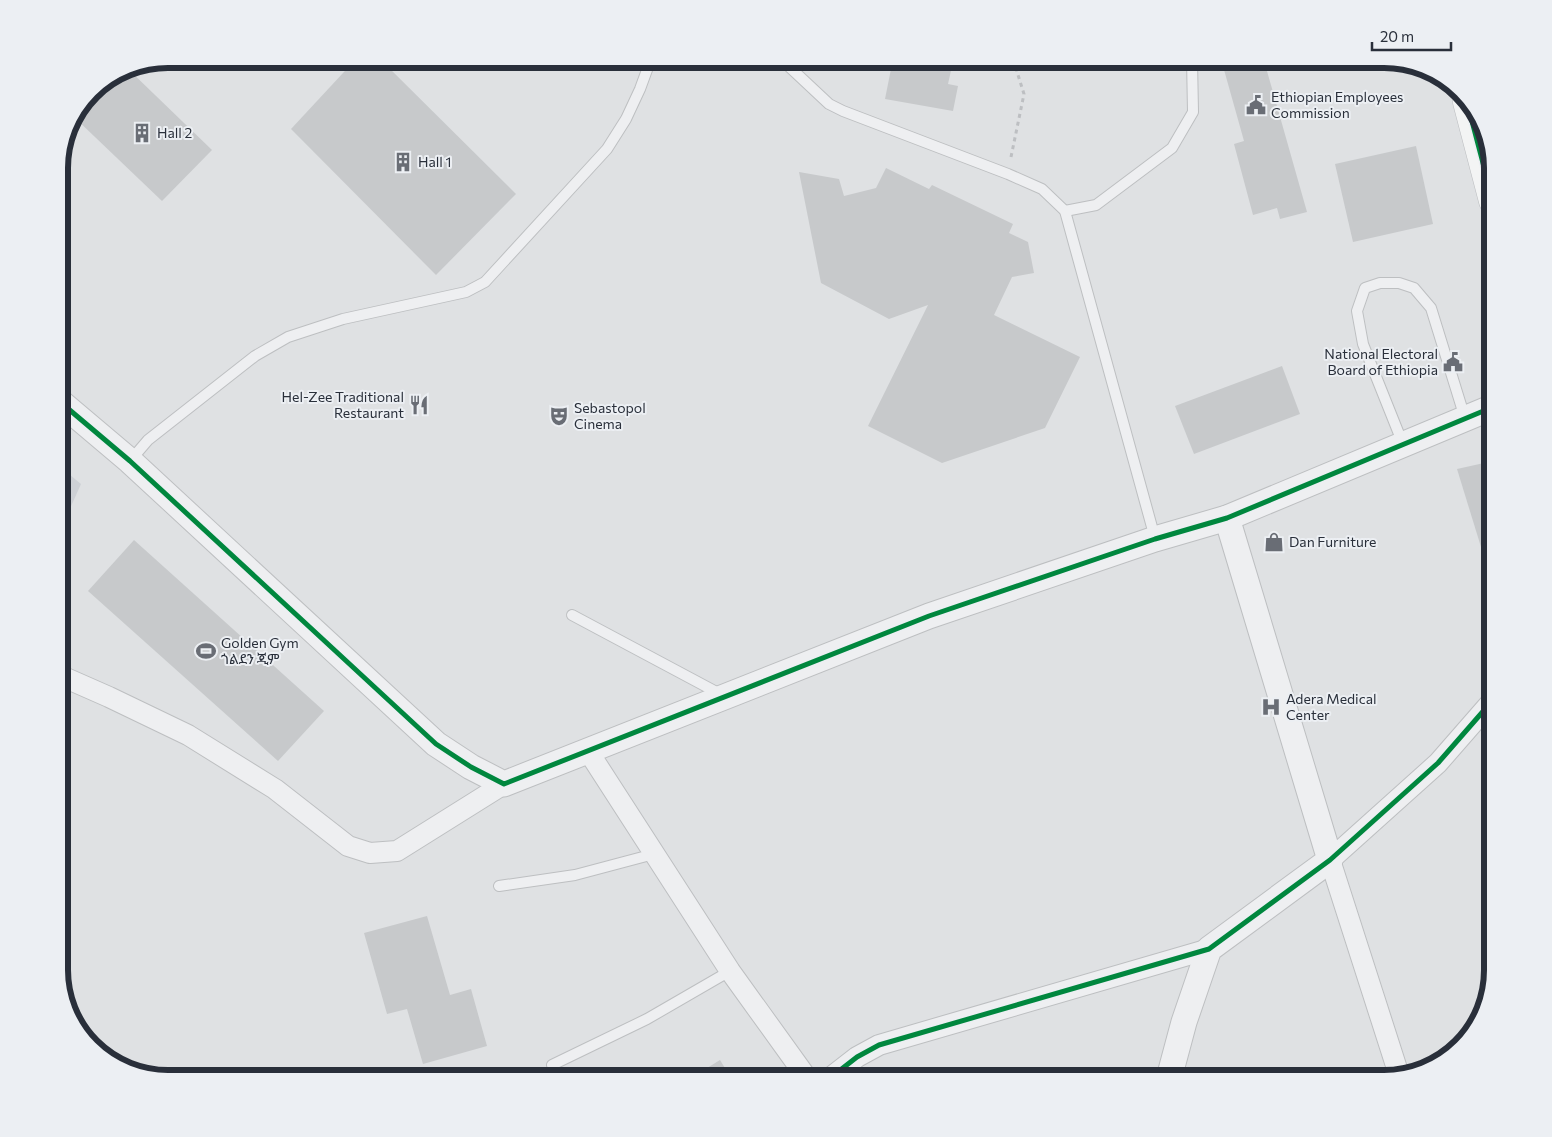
<svg xmlns="http://www.w3.org/2000/svg" width="1552" height="1137" font-family="Commissioner,'Noto Sans Ethiopic',sans-serif">
	<style>
		.built { fill: #ced1d6 }
		.building { fill: #c7c9cb }
		.lines { fill: none; stroke-linecap: round; stroke-linejoin: round }
		.service-casing { stroke: #bdbfc1; stroke-width: 12 }
		.minor-casing { stroke: #bdbfc1; stroke-width: 22 }
		.tertiary-casing { stroke: #bdbfc1; stroke-width: 27 }
		.primary-casing { stroke: #bcbec1; stroke-width: 29 }
		.path { stroke: #bdbfc2; stroke-width: 3; stroke-dasharray: 4 4; stroke-linecap: butt }
		.service { stroke: #eeeff1; stroke-width: 10 }
		.minor { stroke: #eeeff1; stroke-width: 20 }
		.tertiary { stroke: #eeeff1; stroke-width: 25 }
		.primary { stroke: #f3f4f4; stroke-width: 28 }
		.cycleway-casing { stroke: #eceff3; stroke-width: 8 }
		.cycleway { stroke: #00873e; stroke-width: 5 }
		.labels { text-anchor: middle; stroke-width: 4; stroke-linejoin: round; paint-order: stroke }
		.poi-label { font-size: 14px; fill: #292f3a; stroke: #eceff3; text-anchor: start }
		.rim { fill: none; stroke: #292f3a; stroke-width: 6 }
	</style>
	<rect width="100%" height="100%" fill="#dfe1e3"/>
	<path class="built" d="M59,466l22,18 -22,49z"/>
	<g class="building">
		<path d="M356,59h24l136,135 -80,81 -145,-146z"/>
		<path d="M893,59h20l39,7 -4,18 10,2 -5,25 -68,-12z"/>
		<path d="M1221,59h21l3,10 20,-5 42,148 -27,7 -3,-11 -24,7 -19,-71 10,-3z"/>
		<path d="M126,67l86,83 -50,51 -89,-85 23,-30z"/>
		<path d="M1416,146l17,78 -80,18 -18,-78z"/>
		<path d="M886,168l43,21 3,-4 81,39 -4,9 19,9 6,31 -22,4 -18,38 86,42 -35,71 -103,35 -74,-37 60,-121 -39,14 -68,-36 -22,-111 40,7 5,17 32,-8z"/>
		<path d="M1282,366l18,48 -106,40 -19,-48z"/>
		<path d="M1493,461v125l-36,-117z"/>
		<path d="M134,540l190,171 -46,50 -190,-170z"/>
		<path d="M1493,894v26l-6,-24z"/>
		<path d="M427,916l23,79 21,-6 16,57 -64,18 -16,-55 -20,5 -23,-81z"/>
		<path d="M720,1060l11,18h-40z"/>
	</g>
	<g class="lines">
		<defs>
			<g id="service">
				<path d="M781,59l48,45 14,7 165,63 34,15 23,22 90,327"/>
				<path d="M1065,211l31,-6 76,-57 21,-36 -1,-53"/>
				<path d="M1403,444l-40,-100 -6,-33 8,-23 15,-5h19l15,5 17,20 34,110"/>
				<path d="M130,461l18,-21 107,-84 33,-19 55,-18 123,-27 19,-10 122,-133 19,-30 14,-30 11,-30"/>
				<path d="M572,615l150,80"/>
				<path d="M499,886l76,-11 79,-21"/>
				<path d="M552,1065l95,-46 83,-48"/>
			</g>
			<g id="minor">
				<path d="M59,675l50,22 79,38 87,54 73,57 22,7 27,-2 107,-67"/>
				<path d="M588,751l142,220 77,107"/>
				<path d="M1399,1075l-69,-215 108,-97 55,-63"/>
				<path d="M830,1078l27,-21 22,-12 330,-96"/>
			</g>
			<g id="tertiary">
				<path d="M59,401l71,60 306,283 35,23 33,17 425,-168 226,-77 72,-21 266,-111"/>
				<path d="M1169,1078l15,-56 25,-73 121,-89 -103,-342"/>
			</g>
			<path id="primary" d="M1467,102l26,99"/>
		</defs>
		<use href="#service" class="service-casing"/>
		<use href="#minor" class="minor-casing"/>
		<use href="#tertiary" class="tertiary-casing"/>
		<use href="#primary" class="primary-casing"/>
		<path class="path" d="M1011,157l13,-63 -11,-35"/>
		<use href="#service" class="service"/>
		<use href="#minor" class="minor"/>
		<use href="#tertiary" class="tertiary"/>
		<use href="#primary" class="primary"/>
		<defs>
			<g id="cycleway">
				<path d="M1467,102l26,99"/>
				<path d="M59,401l71,60 306,283 35,23 33,17 425,-168 226,-77 72,-21 266,-111"/>
				<path d="M830,1078l27,-21 22,-12 330,-96 121,-89 108,-97 55,-63"/>
			</g>
		</defs>
		<use href="#cycleway" class="cycleway-casing"/>
		<use href="#cycleway" class="cycleway"/>
	</g>
	<defs>
		<symbol id="civic-bare" viewBox="-9 -9 18 18"><path d="M-.6-6.5H3V-4.5H.6V-3L4-1V1h2V6H-6V1h2V-1L-.6-3ZM-1.2 2.5V6h2.4V2.5Z" fill="#696d75" stroke="#eceff3" stroke-width="2.5" paint-order="stroke"/></symbol>
		<symbol id="building-bare" viewBox="-9 -9 18 18"><path d="M-4-6H4V6H1V3H-1V6H-4ZM-2.5-4.3h1.7v1.8h-1.7ZM.8-4.3h1.7v1.8H.8ZM-2.5-1h1.7V.8h-1.7ZM.8-1h1.7V.8H.8Z" fill="#696d75" stroke="#eceff3" stroke-width="2.5" paint-order="stroke"/></symbol>
		<symbol id="restaurant-bare" viewBox="-9 -9 18 18"><path d="M-5-6h1v4h1v-4h1v4h1v-4h1v5L-1.5 .5V6h-2V.5L-5-1ZM5-6V6H3V1.5H1.5Q1.5-4 5-6Z" fill="#696d75" stroke="#eceff3" stroke-width="2.5" paint-order="stroke"/></symbol>
		<symbol id="theatre-bare" viewBox="-9 -9 18 18"><path d="M-5-5.5Q0-4 5-5.5V0Q5 5 0 6Q-5 5-5 0ZM-3.3-2.5H-1v1.5H-3.3ZM1-2.5H3.3v1.5H1ZM-2.8 1Q0 5.5 2.8 1Z" fill="#696d75" stroke="#eceff3" stroke-width="2.5" paint-order="stroke"/></symbol>
		<symbol id="shop-bare" viewBox="-9 -9 18 18"><path d="M-5-2.5h2.3a2.7 3.5 0 0 1 5.4 0H5L5.5 6h-11ZM-1.5-2.5h3a1.5 2.3 0 0 0-3 0Z" fill="#696d75" stroke="#eceff3" stroke-width="2.5" paint-order="stroke"/></symbol>
		<symbol id="stadium-bare" viewBox="-9 -9 18 18"><path d="M0-5a6.5 5 0 1 0 0 10a6.5 5 0 1 0 0-10ZM-3.5-1.8h7v3.6h-7Z" fill="#696d75" stroke="#eceff3" stroke-width="2.5" paint-order="stroke"/></symbol>
		<symbol id="hospital-bare" viewBox="-9 -9 18 18"><path d="M-5-5h3v3.5h4V-5h3V5h-3V1.5h-4V5h-3Z" fill="#696d75" stroke="#eceff3" stroke-width="2.5" paint-order="stroke"/></symbol>
	</defs>
	<g fill-rule="evenodd">
		<use href="#civic-bare" x="1242" y="91" width="28" height="28"/>
		<use href="#building-bare" x="128" y="119" width="28" height="28"/>
		<use href="#building-bare" x="389" y="148" width="28" height="28"/>
		<use href="#civic-bare" x="1439" y="348" width="28" height="28"/>
		<use href="#restaurant-bare" x="405" y="391" width="28" height="28"/>
		<use href="#theatre-bare" x="545" y="402" width="28" height="28"/>
		<use href="#shop-bare" x="1260" y="528" width="28" height="28"/>
		<use href="#stadium-bare" x="192" y="637" width="28" height="28"/>
		<use href="#hospital-bare" x="1257" y="693" width="28" height="28"/>
	</g>
	<g class="labels">
		<g class="poi-label">
			<text x="1271" y="102">Ethiopian Employees<tspan x="1271" dy="16">Commission</tspan></text>
			<text x="157" y="138">Hall 2</text>
			<text x="418" y="167">Hall 1</text>
			<text x="1438" y="359" text-anchor="end">National Electoral<tspan x="1438" dy="16">Board of Ethiopia</tspan></text>
			<text x="404" y="402" text-anchor="end">Hel-Zee Traditional<tspan x="404" dy="16">Restaurant</tspan></text>
			<text x="574" y="413">Sebastopol<tspan x="574" dy="16">Cinema</tspan></text>
			<text x="1289" y="547">Dan Furniture</text>
			<text x="221" y="648">Golden Gym<tspan x="221" dy="16">ጎልደን ጂም</tspan></text>
			<text x="1286" y="704">Adera Medical<tspan x="1286" dy="16">Center</tspan></text>
		</g>
	</g>
	<path d="M0 0H1552V1137H0ZM168 68H1384A100 100 0 0 1 1484 168V970A100 100 0 0 1 1384 1070H168A100 100 0 0 1 68 970V168A100 100 0 0 1 168 68Z" fill="#eceff3" fill-rule="evenodd"/>
	<path class="rim" d="M168 68H1384A100 100 0 0 1 1484 168V970A100 100 0 0 1 1384 1070H168A100 100 0 0 1 68 970V168A100 100 0 0 1 168 68Z"/>
	<path d="M1372 42v8h79v-8" fill="none" stroke="#292f3a" stroke-width="2.5"/>
	<text x="1380" y="42" font-size="15" fill="#292f3a" stroke="#eceff3" stroke-width="4" paint-order="stroke">20 m</text>
</svg>
